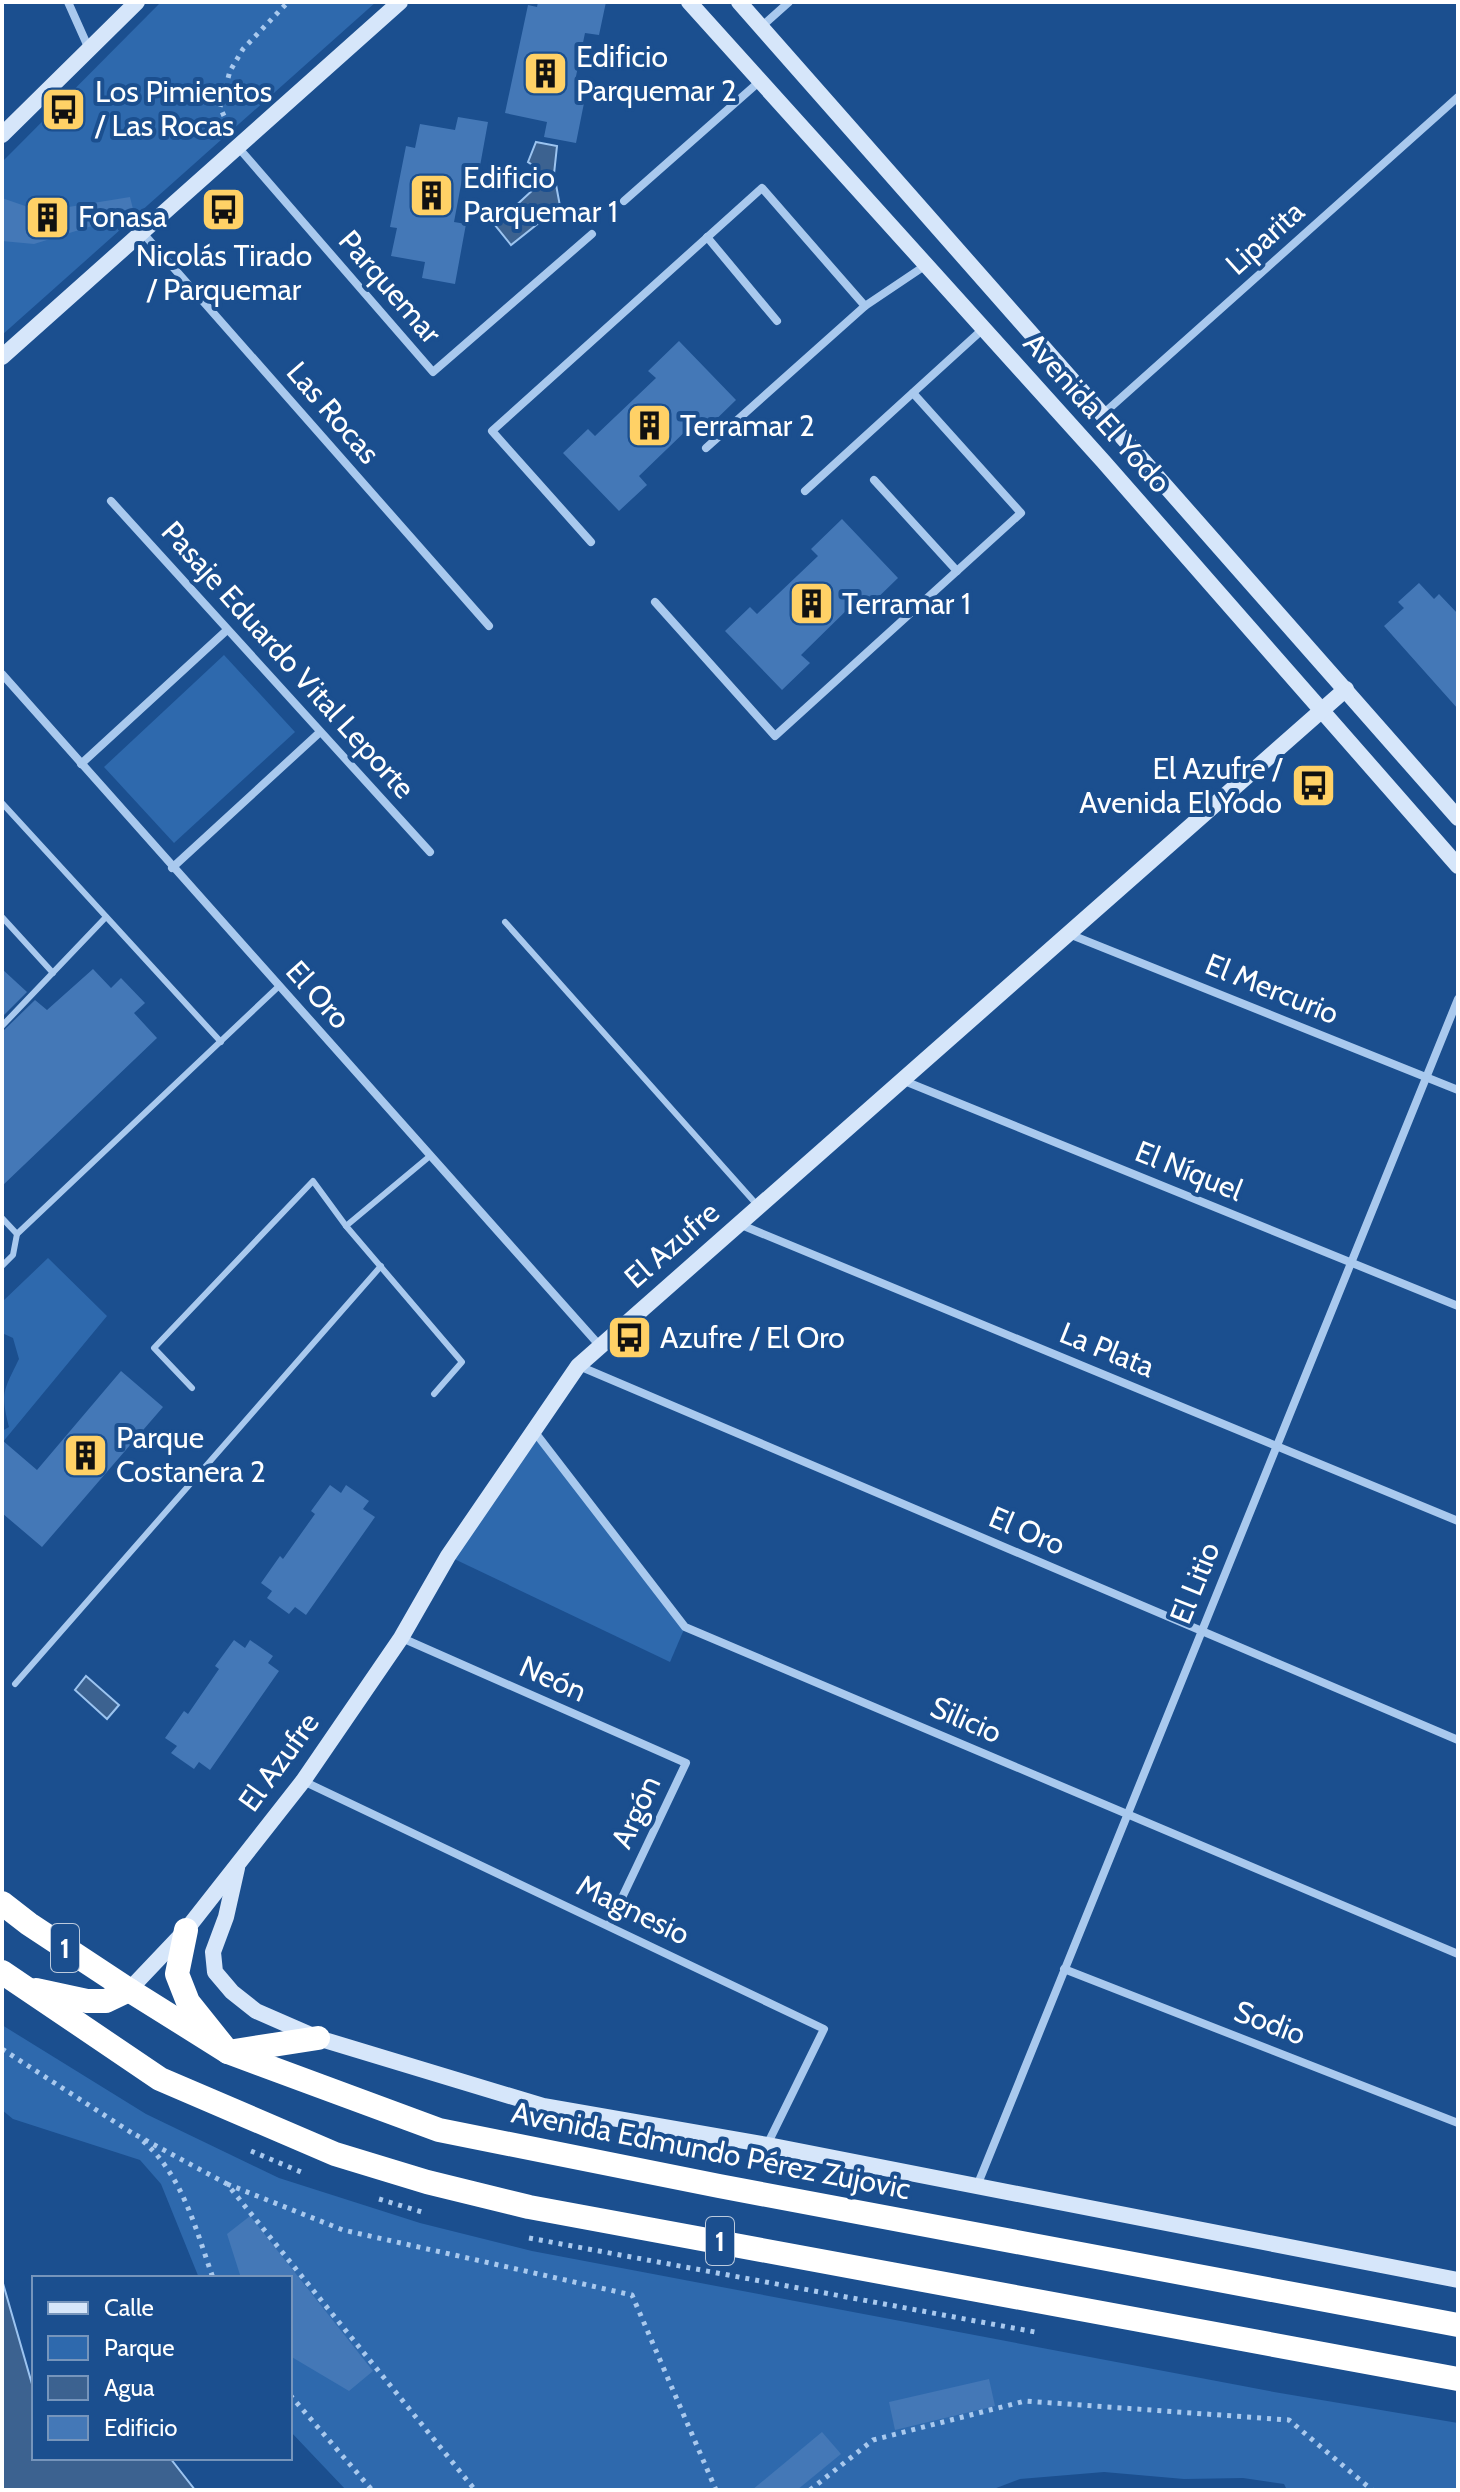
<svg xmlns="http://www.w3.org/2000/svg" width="1460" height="2492" font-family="Cabin,sans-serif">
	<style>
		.green { fill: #2e69ad }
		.water { fill: #3c6290; stroke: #9cc4f0; stroke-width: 2 }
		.building { fill: #4478b7 }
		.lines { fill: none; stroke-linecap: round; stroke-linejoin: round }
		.path { stroke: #a9c9ee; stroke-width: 5; stroke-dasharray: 4 6; stroke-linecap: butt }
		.lane { stroke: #a9c9ee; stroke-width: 6 }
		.street { stroke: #a9c9ee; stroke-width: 8 }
		.secondary { stroke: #d6e6fa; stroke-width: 16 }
		.highway { stroke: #fff; stroke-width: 24 }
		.labels { text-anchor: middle; stroke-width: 8; stroke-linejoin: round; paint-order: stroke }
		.shield { fill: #1b4f8f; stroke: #bbcadd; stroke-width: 2 }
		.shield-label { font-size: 28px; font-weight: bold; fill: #fff }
		.poi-label { font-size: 30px; fill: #fff; stroke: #1b4f8f; text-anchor: start }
		.street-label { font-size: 30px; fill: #fff; stroke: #1b4f8f }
	</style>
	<rect width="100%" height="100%" fill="#1b4f8f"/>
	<g class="green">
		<path d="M161,2h215l-374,333v-173z"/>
		<path d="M224,655l71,77 -121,111 -70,-76z"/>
		<path d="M48,1258l59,58 -105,127v-12l7,-4c-9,-35 -5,-37 10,-68l-6,-21 -11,-5v-31z"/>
		<path d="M533,1431l152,196 -15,35 -222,-106z"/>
		<path d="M2,2025l144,89 133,64 141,45 112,28 742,141 184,31v67h-171l-3,-6 -41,-6 -59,1 -80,-7 -84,7 -29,11h-645l-56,-59v-153h-91l-38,-94 -21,-24 -127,-41 -11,-9z"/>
	</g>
	<g class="water">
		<path d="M536,142l21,4 -3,28 6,32 -49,39 -16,-20 41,-38 1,-19 -9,-6z"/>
		<path d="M86,1676l33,29 -12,14 -32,-29z"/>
		<path d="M2,2280l32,111v67h136l25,32h-193z"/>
	</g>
	<g class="building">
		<path d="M538,2h68l-7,33 -14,-2 -10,48 13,2 -12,60 -32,-6 3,-15 -42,-9 23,-108 9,2z"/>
		<path d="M458,117l30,5 -10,55 -15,-3 -9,48 12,2 -11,60 -33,-6 3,-16 -34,-6 6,-28 -7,-1 16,-81 9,2 5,-24 35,6z"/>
		<path d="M130,197l4,16 -100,31 -32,-3v-43l26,9 22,3z"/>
		<path d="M679,341l57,59 -32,31 -9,-9 -56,54 8,9 -28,26 -56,-58 25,-24 7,7 61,-58 -8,-7z"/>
		<path d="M842,519l56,59 -32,31 -9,-9 -56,55 9,8 -28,27 -57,-59 25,-24 7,7 61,-58 -7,-7z"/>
		<path d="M1419,583l15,16 5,-5 19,20v95l-74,-83 20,-18 -6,-6z"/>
		<path d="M2,969l25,23 -25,25z"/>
		<path d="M93,969l18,19 10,-10 24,25 -11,10 23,25 -155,148v-154l33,-32 12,10z"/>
		<path d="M121,1371l42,36 -121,140 -40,-34v-73l35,30z"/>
		<path d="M330,1485l11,8 5,-8 23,16 -6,8 12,8 -69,98 -11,-8 -6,7 -22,-16 5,-7 -11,-8 19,-27 3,3 32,-45 -4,-3z"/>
		<path d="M234,1640l11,8 5,-8 23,16 -5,7 11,8 -69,99 -11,-8 -5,7 -23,-16 6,-7 -12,-8 19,-27 4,3 31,-45 -4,-3z"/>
		<path d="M250,2216l123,155 -24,20 -59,-35v-78h-49l-14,-44z"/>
		<path d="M989,2379l6,27 -100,24 -6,-28z"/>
		<path d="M822,2432l19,22 -44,36h-45z"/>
	</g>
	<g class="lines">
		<g class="path">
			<path d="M228,125l-8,-18 10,-36 13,-22 45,-47"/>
			<path d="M2,2049l133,86"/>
			<path d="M136,2135l91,49 248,306"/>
			<path d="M143,2141c40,35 53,89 70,137"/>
			<path d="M251,2151l50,21"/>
			<path d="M227,2184l116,46 289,65 84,195"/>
			<path d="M379,2199l43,13"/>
			<path d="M529,2238l506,94"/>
			<path d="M290,2395l82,95"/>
			<path d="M810,2490l63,-50 152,-39 264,19 83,70"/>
		</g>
		<g class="lane">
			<path d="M2,803l219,239"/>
			<path d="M2,917l51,56"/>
			<path d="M505,922l253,284"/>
			<path d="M2,1026l104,-109"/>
			<path d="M430,1156l-84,70 116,136 -28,32"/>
			<path d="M2,1218l15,16 261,-247"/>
			<path d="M2,1266l11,-11 4,-21"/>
			<path d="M192,1388l-38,-40 159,-167 33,45"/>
			<path d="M15,1684l366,-418"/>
		</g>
		<g class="street">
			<path d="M68,2l21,47"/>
			<path d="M761,27l28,-25"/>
			<path d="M237,146l196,226 159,-138"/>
			<path d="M624,201l136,-120"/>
			<path d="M142,232l347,394"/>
			<path d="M707,237l70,84"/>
			<path d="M865,306l61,-41"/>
			<path d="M1103,414l355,-317"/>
			<path d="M874,480l83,91"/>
			<path d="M805,491l178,-162"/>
			<path d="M111,501l319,351"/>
			<path d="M591,542l-99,-111 270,-243 103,118 -159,142"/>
			<path d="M655,602l120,134 246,-223 -108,-120"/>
			<path d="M2,674l598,672"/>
			<path d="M81,764l146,-134"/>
			<path d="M172,868l147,-135"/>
			<path d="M1069,934l389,156"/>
			<path d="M902,1080l556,226"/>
			<path d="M739,1224l719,297"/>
			<path d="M579,1366l879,374"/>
			<path d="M534,1431l151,196 773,327"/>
			<path d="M402,1638l284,125 -77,162"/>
			<path d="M303,1781l521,248 -57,116"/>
			<path d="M1064,1969l394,154"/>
			<path d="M977,2186l481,-1187"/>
		</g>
		<g class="secondary">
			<path d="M689,2l414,459 355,405"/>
			<path d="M739,2l719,816"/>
			<path d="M2,135l135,-133"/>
			<path d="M2,357l398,-355"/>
			<path d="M237,1868l-11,49 -13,35 2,20 17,20 24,19 62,27 225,68 224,39 691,135"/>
			<path d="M129,1990l57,-60 117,-149 98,-143 47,-82 130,-190 768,-677"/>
		</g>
		<g class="highway">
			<path d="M2,1903l27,21 100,66 99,62 211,78 280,56 739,139"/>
			<path d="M186,1930l-9,44 11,28 40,50 90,-14"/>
			<path d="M2,1972l158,107 175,75 92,28 102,25 929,172"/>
			<path d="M36,1990l51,11h19l23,-11"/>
		</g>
	</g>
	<defs>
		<symbol id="building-square" viewBox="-11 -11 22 22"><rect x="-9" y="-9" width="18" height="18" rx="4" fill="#ffd166" stroke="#1b4f8f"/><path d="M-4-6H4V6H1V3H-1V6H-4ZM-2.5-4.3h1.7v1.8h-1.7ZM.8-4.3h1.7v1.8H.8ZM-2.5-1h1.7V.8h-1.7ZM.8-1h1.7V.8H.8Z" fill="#111"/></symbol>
		<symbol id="bus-square" viewBox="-11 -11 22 22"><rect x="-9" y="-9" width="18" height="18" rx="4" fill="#ffd166" stroke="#1b4f8f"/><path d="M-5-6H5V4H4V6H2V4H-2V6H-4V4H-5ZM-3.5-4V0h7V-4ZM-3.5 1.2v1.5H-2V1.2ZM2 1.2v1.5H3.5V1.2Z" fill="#111"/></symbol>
	</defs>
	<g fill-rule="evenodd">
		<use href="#building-square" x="520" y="48" width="51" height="51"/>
		<use href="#bus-square" x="38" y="84" width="51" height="51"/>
		<use href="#building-square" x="406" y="170" width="51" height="51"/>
		<use href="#bus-square" x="198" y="184" width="51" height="51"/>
		<use href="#building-square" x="22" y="192" width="51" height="51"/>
		<use href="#building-square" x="624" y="400" width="51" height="51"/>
		<use href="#building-square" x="786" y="578" width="51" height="51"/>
		<use href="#bus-square" x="1288" y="760" width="51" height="51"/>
		<use href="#bus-square" x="604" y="1312" width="51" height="51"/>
		<use href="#building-square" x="60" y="1430" width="51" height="51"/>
	</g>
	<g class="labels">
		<g class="shield">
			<rect x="51" y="1924" width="28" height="48" rx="6"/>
			<rect x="706" y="2217" width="28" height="48" rx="6"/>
		</g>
		<g class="shield-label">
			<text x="65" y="1958">1</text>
			<text x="720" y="2251">1</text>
		</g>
		<g class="poi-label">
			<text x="576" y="67">Edificio<tspan x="576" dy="34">Parquemar 2</tspan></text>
			<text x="95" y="102">Los Pimientos<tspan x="95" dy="34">/ Las Rocas</tspan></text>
			<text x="463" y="188">Edificio<tspan x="463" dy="34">Parquemar 1</tspan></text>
			<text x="78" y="227">Fonasa</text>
			<text x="224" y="266" text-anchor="middle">Nicolás Tirado<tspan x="224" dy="34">/ Parquemar</tspan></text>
			<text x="680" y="436">Terramar 2</text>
			<text x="842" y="614">Terramar 1</text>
			<text x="1282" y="779" text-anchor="end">El Azufre /<tspan x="1282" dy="34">Avenida El Yodo</tspan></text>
			<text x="660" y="1348">Azufre / El Oro</text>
			<text x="116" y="1448">Parque<tspan x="116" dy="34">Costanera 2</tspan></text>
		</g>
		<g class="street-label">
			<text transform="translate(1265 238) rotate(-42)" y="10">Liparita</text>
			<text transform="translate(390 287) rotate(49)" y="10">Parquemar</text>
			<text transform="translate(333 413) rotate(49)" y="10">Las Rocas</text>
			<text transform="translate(1097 413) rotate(48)" y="10">Avenida El Yodo</text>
			<text transform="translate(288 660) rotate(48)" y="10">Pasaje Eduardo Vital Leporte</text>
			<text transform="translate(1272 989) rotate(22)" y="10">El Mercurio</text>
			<text transform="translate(318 995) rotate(48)" y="10">El Oro</text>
			<text transform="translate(1189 1171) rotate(22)" y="10">El Níquel</text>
			<text transform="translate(672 1245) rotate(-41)" y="10">El Azufre</text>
			<text transform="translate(1107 1350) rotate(22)" y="10">La Plata</text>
			<text transform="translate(1027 1531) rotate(23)" y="10">El Oro</text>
			<text transform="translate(1195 1583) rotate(-68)" y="10">El Litio</text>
			<text transform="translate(553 1679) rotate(24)" y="10">Neón</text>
			<text transform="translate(966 1720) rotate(23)" y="10">Silicio</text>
			<text transform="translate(279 1762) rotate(-54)" y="10">El Azufre</text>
			<text transform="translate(636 1812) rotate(-65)" y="10">Argón</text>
			<text transform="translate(633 1910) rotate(26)" y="10">Magnesio</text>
			<text transform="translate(1270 2023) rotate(21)" y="10">Sodio</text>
			<text transform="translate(711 2151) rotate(11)" y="10">Avenida Edmundo Pérez Zujovic</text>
		</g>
	</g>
	<rect width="1460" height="2492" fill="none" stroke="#ffffff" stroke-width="8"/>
	<rect x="32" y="2276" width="260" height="184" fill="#1b4f8f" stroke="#7695bc" stroke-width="2"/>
	<rect x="48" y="2302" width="40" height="12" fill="#d6e6fa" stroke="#7695bc" stroke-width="2"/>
	<text x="104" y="2316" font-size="24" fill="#ffffff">Calle</text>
	<rect x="48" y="2336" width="40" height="24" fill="#2e69ad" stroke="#7695bc" stroke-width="2"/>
	<text x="104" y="2356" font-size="24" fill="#ffffff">Parque</text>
	<rect x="48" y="2376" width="40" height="24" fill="#3c6290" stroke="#7695bc" stroke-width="2"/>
	<text x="104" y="2396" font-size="24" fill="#ffffff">Agua</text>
	<rect x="48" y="2416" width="40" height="24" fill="#4478b7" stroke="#7695bc" stroke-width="2"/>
	<text x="104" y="2436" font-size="24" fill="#ffffff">Edificio</text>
</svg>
